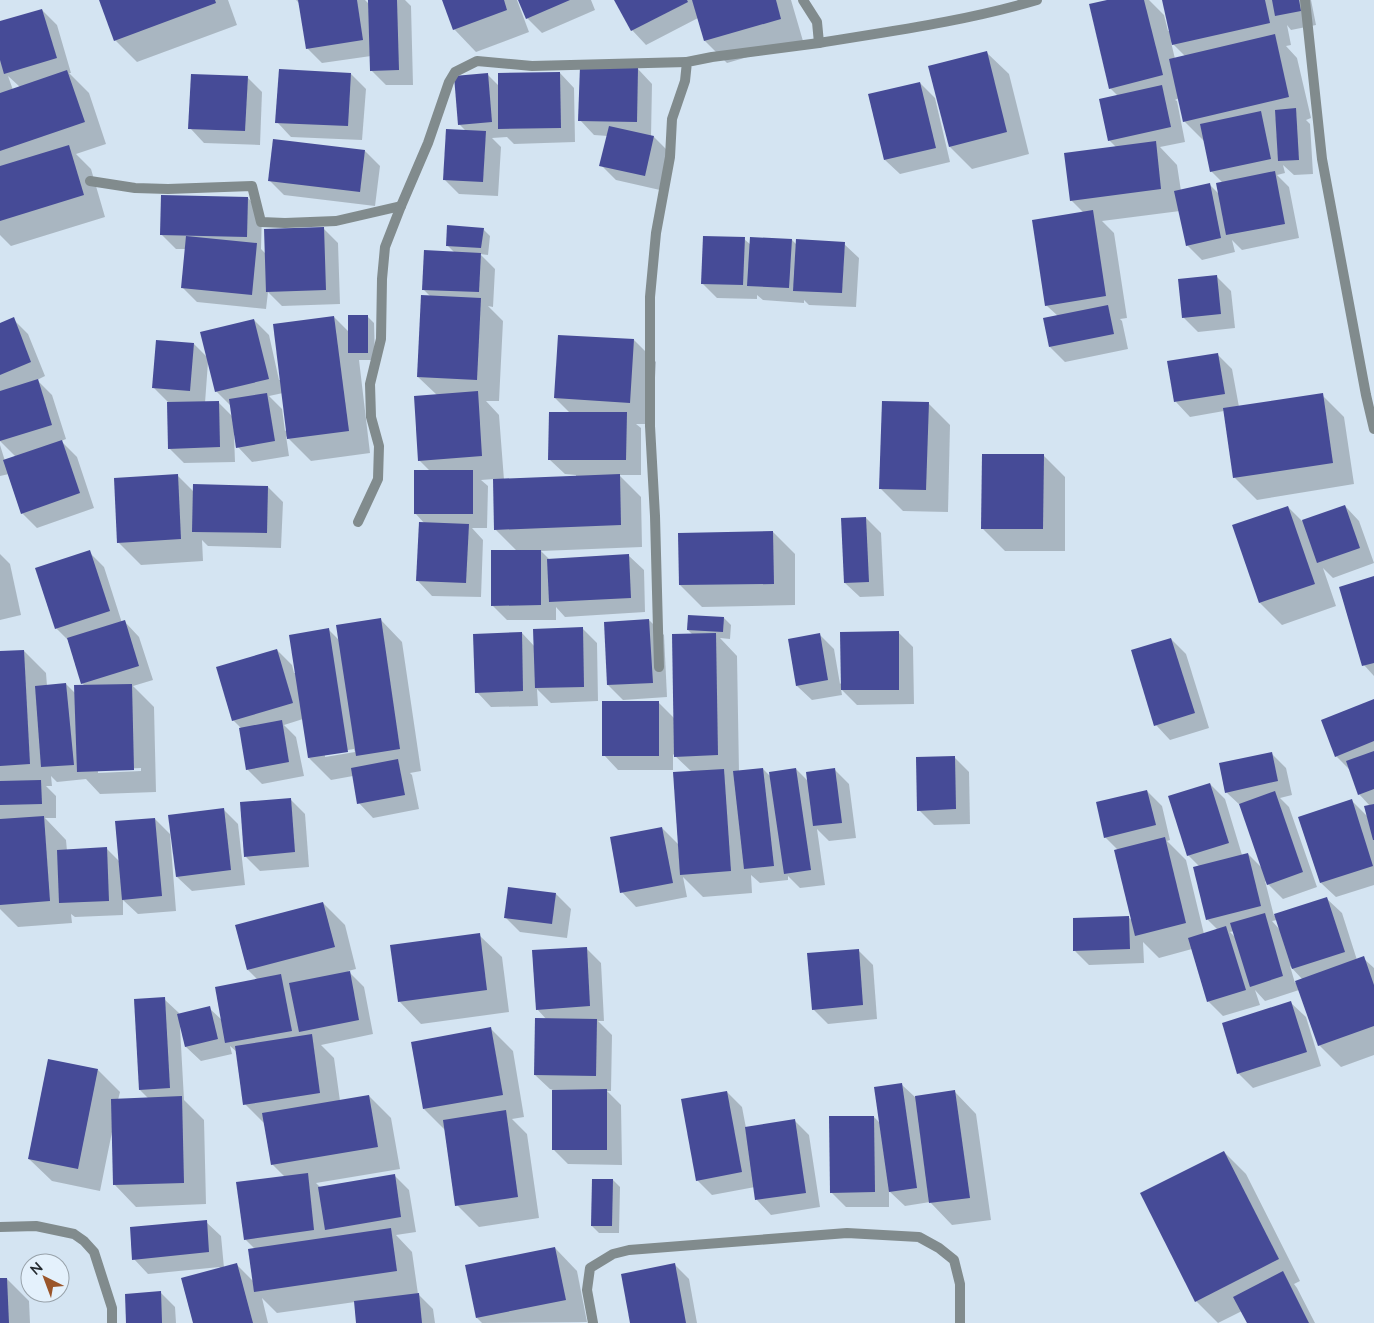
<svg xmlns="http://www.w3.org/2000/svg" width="1374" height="1323" font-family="Lato,sans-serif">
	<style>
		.shadow { fill: #0003; fill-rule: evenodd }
		.building { fill: #464b97 }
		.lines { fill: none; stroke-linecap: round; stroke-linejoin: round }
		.street { stroke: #818b8d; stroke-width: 10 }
	</style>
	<rect width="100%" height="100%" fill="#d4e4f2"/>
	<g class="shadow">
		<path d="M101,0h127l9,25 -100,37 -22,-22z"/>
		<path d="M296,0h69l5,5v-5h35l6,6 2,79h-27l-15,-15v-14l-49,7 -15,-15 -7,-44z"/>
		<path d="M443,0h74l12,32 -53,20 -22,-23z"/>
		<path d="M519,0h72l4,10 -53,23 -15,-15z"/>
		<path d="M616,0h175l12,41 -76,22 -22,-22 -7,-23 -52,27 -14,-15z"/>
		<path d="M1112,0h37l15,15 4,16h2l-6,-31h147l5,25 -25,5 -4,-5 4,20 -5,1 11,12 14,60 -5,2 4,4 3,50 -19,1 -11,-10 2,8 -8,2 12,12 10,51 -57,12 -10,-10 3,12 -33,8 -15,-15 -7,-34 -78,10 12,12 13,85 -7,1 2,2 6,28 -63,13 -15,-15 8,-31 -12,-11 38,-92 -13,-13 45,-53 -7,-7 9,-44 -8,-8zM1171,42l15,15 -11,2zM1179,98l5,23 21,21 6,29 12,12 -4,11 -10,-10 -28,7 -4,-26 -17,-18 25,-5 -8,-41 -2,-1z"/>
		<path d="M42,10l15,15 14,48h-2l20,20 17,51 -30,10 15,15 14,48 -94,29 -11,-11v-212zM8,76l12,11 -7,3z"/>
		<path d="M986,52l23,22 20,80 -57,15 -22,-22z"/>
		<path d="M638,69l14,15 -1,53h3l15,15 -9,38 -44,-10 -15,-15 7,-29 -14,-1 -14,-15z"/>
		<path d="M560,73l14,15 1,54 -61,2 -7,-7 -15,1 9,9 -3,49 -39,-2 -15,-15 22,-48 -7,-7 28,-50 12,12z"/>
		<path d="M351,74l15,15 -4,51 -71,-3 -14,-15z"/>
		<path d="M247,77l15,15 -2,53 -56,-2 -14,-15z"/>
		<path d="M920,83l15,15 15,64 -50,12 -15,-14z"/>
		<path d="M365,151l15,15 -5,40 -91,-11 -14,-14z"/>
		<path d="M248,198l14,15 -1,36 5,5 57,-26 15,15 2,61 -58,2 -14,-14 -2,17 -69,-7 -15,-15 4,-38h-10l-15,-15z"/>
		<path d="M483,229l7,7 -2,19 -8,-1 15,15 -2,38 -5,-1 15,15 -4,80h-13l13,14 5,65 72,-3v-2l-11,-1 -15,-14 21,-46 -16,-16 79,-58 22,22 -4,62h-16l5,4v47h-22l22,22 1,50 -101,4 9,9 79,-4 15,14 1,42 -80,5 -9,-10v13h-49l-15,-15 25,-54 -22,-22 -1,-50 -13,1 7,6 -1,42h-15l11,12 -2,57 -49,-1 -14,-15 7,-57 -10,-11 15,-42 -11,-11 18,-65 -19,-18 13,-80 -8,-8 32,-36 -8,-8z"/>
		<path d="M744,239l7,6 41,-5 5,5 47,-1 15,14 -3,49 -47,-2 -5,-5v3l-41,-3 -6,-5v4l-40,-1 -15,-15z"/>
		<path d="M1216,276l15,15 4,37 -37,4 -15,-15z"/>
		<path d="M367,316l7,7 1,37h-16l11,93 -59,8 -25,-25 3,20 -37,6 -14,-15 -2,-12h-2l1,27 -51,1 -15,-15 -1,-46 -14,-14 40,-44 14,14 46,-38 15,15 10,45h2l53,-63 15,15zM208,362l8,29 15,15 2,11 -14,-14h-14zM283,393l4,37 -2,1 -3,-22 -13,-13z"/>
		<path d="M13,319l15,15 17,42 -8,4 15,15 14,44 -5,2 16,16 17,51 -57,20 -15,-15 -13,-39 -9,2v-31l5,16 11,-4 -16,-16v-117z"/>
		<path d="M1217,354l15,15 7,38 83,-12 22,22 10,67 -97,16 -23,-23 -10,-66 -34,6 -14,-15z"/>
		<path d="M928,403l22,22 -2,87 -45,-1 -22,-22z"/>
		<path d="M1043,455l22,22v74h-60l-22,-22z"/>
		<path d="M178,476l16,16 74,-5 15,15 -2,46 -73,-2 -6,-6 1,21 -62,4 -23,-23z"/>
		<path d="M1345,506l14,15 15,42 -41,15 -10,-10 13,38 -54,19 -22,-22 28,-96 14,14z"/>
		<path d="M866,518l15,15 3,63 -24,1 -15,-14z"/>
		<path d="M773,532l22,22v51l-93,2 -22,-22z"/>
		<path d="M89,552l15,15 18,56 3,-1 14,15 14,43 -20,6 21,21 2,85 -56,2 -14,-15 -29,3 -6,-6 1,10h-6l10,10v22h-11l21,22 1,11 40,-2 12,12 36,-42 15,15 6,77 -38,3 -15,-14v15l-48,2 -4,-3 1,9 -54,4 -18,-18v-256l24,-2 22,22 1,13 19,-2 10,10 9,-8 -3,-3 -13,-42 -13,-13zM141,768v3l-43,2v-3z"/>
		<path d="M0,554l10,10 11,51 -21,5z"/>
		<path d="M1374,577v99l-10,-11z"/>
		<path d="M724,618l7,7 -1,14 -10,-1 17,18 2,116 24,-3 8,8 25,-8 13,13 26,-12 14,14 7,54 -27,3 -12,-12 8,56 -25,3 -12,-12v4l-28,3 -9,-8 1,18 -49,4 -20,-20 4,20 -51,10 -14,-15 40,-64 17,17 13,-73 -19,-18v16h-55l-14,-15 54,-53 17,17 18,-84 -5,-5z"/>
		<path d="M380,619l22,23 19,129 -11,2 2,2 7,34 -46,9 -14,-15 -6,-27 -22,4 -22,-22 -6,-39 -19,6 12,12 8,39 -42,8 -15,-15 -5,-40 -9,-9 44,-70 15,15 2,8h2l32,-44 12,12zM354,749l1,3 -30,5v-3z"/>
		<path d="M649,620l15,15 3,62 -44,3 -15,-15z"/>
		<path d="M582,628l15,15 1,58 -47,2 -14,-14 1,17 -47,1 -14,-15 45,-59 13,14z"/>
		<path d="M898,632l15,15 1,57 -57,1 -16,-16 1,6 -30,5 -15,-14 22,-52 15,15 6,35z"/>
		<path d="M1171,639l15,15 23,74 -39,12 -14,-15z"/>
		<path d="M1374,700v185l-38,12 -15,-14 31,-82 16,16 2,-11 -11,-12 -8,-23 -15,-15z"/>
		<path d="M1271,753l15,15 6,27 -12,3 9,9 28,80 -34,12 -18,-18 9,35 53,-17 15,14 15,47 6,-2 11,10v87l-33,12 -22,-22 -20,-55 -34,11 -10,-11 5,15 -37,11 -15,-15 -16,-52 -33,9 -16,-16 1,21 -55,2 -14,-14 53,-34 5,4 -15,-71 -13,-13 42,-46 15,15 8,34 -3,1 19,19 18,74 14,-4 -11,-11 -8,-53 -11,-11 22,-71 15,15 17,56 6,-1 16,16 -22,-63 -16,-15zM1277,920l3,10 -8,-9zM1234,931l2,7 -6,-6zM1290,966l13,14 -8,3z"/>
		<path d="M954,757l15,15 1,52 -36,1 -15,-15z"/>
		<path d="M290,799l15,15 4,53 -49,4 -14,-14z"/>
		<path d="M223,809l15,15 7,61 -53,6 -15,-14z"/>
		<path d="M556,894l15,15 -4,29 -47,-6 -14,-14z"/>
		<path d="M323,903l22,22 11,44 -8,2 16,16 9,47 -52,11 13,13 6,43 29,-5 22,22 9,51 -84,14 5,5 73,-13 15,15 7,42 -20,3 16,17 6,42 15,15 2,14h-77l-3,-21 -78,11 -15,-15 6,25h-73l25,-56 -72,7 -14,-15 72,-37 15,14 3,32 12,-4 17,17 2,-32 -10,-10 40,-62 -13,-13 -6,-39 -21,-21 -7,-51 -8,-7 2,8 -31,7 -15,-14 -5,-21 -1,1 4,73 20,20 2,84 -70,3 -22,-23 -1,-52h-1l-12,59 -48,-10 -23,-22 69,-89 22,22 -2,8 31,-1 -9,-9 24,-91 15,14v2l30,-7 14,13 35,-41 -10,-10z"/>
		<path d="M479,935l23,22 7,55 -88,12 -22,-23z"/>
		<path d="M586,948l15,15 3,58h-6l14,14 -1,56h-4l14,14 1,60 -54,-1 -14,-14 -1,-60 -3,-1 -15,-14 12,-55 -10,-11z"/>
		<path d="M858,950l15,15 4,54 -49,5 -15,-15z"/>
		<path d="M1291,1003l15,14 15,49 -68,22 -15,-15z"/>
		<path d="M491,1029l22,22 11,66 -12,2 15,15 12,84 -60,9 -22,-22 -11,-74 -22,-22z"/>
		<path d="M902,1085l13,12 39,-6 22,23 15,106 -39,5 -22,-23 -25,4 -16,-15v16h-43l-15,-15 43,-75 7,7z"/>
		<path d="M727,1092l15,15 4,21 49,-7 14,14 11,72 -49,8 -14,-15 -2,-13 -43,8 -15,-15z"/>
		<path d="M1224,1152l22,22 54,107 -6,3 3,4 18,35h-67l-6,-12 -24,12 -22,-22z"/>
		<path d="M613,1180l7,7 -1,46h-20l-7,-7z"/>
		<path d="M555,1248l22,23 10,51 -105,1 -5,-5z"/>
		<path d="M674,1264l15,15 8,44h-65z"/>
		<path d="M0,1279h7l22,22 1,22h-30z"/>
		<path d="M161,1293l14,14 1,16h-48z"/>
	</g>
	<g class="building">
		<path d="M99,0h116l1,3 -102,38z"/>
		<path d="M298,0h59l6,40 -57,9z"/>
		<path d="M368,0h29l2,70 -29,1z"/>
		<path d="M442,0h62l3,10 -54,20z"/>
		<path d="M518,0h52l-44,19z"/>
		<path d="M614,0h73l1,2 -57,29z"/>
		<path d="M692,0h84l5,19 -77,22z"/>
		<path d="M1107,0h37l19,75 -54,14 -20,-85z"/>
		<path d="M1162,0h103l5,23 -98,22z"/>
		<path d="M1272,0h27l2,11 -26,5z"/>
		<path d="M42,9l15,49 -53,16 -4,-14v-39z"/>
		<path d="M1275,34l14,63 -106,25 -14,-63z"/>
		<path d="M987,51l20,81 -58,15 -21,-81z"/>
		<path d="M580,66l58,2 -1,54 -59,-1z"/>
		<path d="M279,69l72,4 -3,53 -73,-3z"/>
		<path d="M67,70l18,52 -85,29v-58z"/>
		<path d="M560,72l1,56 -63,1v-56z"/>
		<path d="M488,73l4,49 -34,3 -4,-49z"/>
		<path d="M191,74l57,2 -3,55 -57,-2z"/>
		<path d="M920,82l16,66 -52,12 -16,-66z"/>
		<path d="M1162,85l9,42 -63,14 -9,-42z"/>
		<path d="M1296,108l3,52 -21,1 -3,-51z"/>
		<path d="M1261,111l10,48 -61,13 -10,-48z"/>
		<path d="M609,126l45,10 -9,40 -46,-10z"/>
		<path d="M446,129l40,2 -3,51 -40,-2z"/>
		<path d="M273,139l92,11 -5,42 -92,-11z"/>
		<path d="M1156,141l5,48 -91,12 -6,-48z"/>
		<path d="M69,145l15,50 -84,26v-55z"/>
		<path d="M1275,171l10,53 -59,11 -10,-52z"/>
		<path d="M1210,183l11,55 -35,8 -12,-55z"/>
		<path d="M161,195l87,2 -1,40 -87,-2z"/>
		<path d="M1093,210l13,86 -61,10 -13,-86z"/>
		<path d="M447,225l37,3 -3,20 -35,-2z"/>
		<path d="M324,227l2,63 -60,2 -2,-63z"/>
		<path d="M186,236l71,7 -5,52 -71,-7z"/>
		<path d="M703,236l42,1 -2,48 -42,-1z"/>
		<path d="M750,237l42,2 -3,49 -42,-2z"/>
		<path d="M796,239l49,3 -3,51 -49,-2z"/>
		<path d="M424,250l57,3 -2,39 -57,-2z"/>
		<path d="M1217,275l4,39 -39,4 -4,-39z"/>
		<path d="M421,295l60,3 -4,82 -60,-3z"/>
		<path d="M1108,305l6,29 -65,13 -6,-29z"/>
		<rect x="348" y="315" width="20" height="38"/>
		<path d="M334,316l15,115 -62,8 -14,-115z"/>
		<path d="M14,317l17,45 -31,13v-52z"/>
		<path d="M254,319l15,60 -54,13 -15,-60z"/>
		<path d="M558,335l76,4 -4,64 -76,-5z"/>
		<path d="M156,340l38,3 -4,48 -38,-3z"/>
		<path d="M1218,353l7,41 -51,8 -7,-41z"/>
		<path d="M38,379l14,46 -52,16v-50z"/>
		<path d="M478,391l4,65 -64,5 -4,-65z"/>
		<path d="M267,393l8,48 -39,7 -7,-49z"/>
		<path d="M1323,393l10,70 -100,15 -10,-70z"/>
		<path d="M219,401l1,46 -52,2 -1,-47z"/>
		<path d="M882,401l47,1 -3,88 -47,-1z"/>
		<path d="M549,412h78l-1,48h-78z"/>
		<path d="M62,440l18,53 -59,21 -18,-54z"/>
		<path d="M982,454h62l-1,75h-62z"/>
		<rect x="414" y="470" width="59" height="44"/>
		<path d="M178,474l3,65 -64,4 -3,-65z"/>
		<path d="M620,474l1,51 -127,5 -1,-51z"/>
		<path d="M193,484l75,2 -1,47 -75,-1z"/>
		<path d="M1345,505l15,43 -43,15 -15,-43z"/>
		<path d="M1288,506l27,78 -56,19 -27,-78z"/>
		<path d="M866,517l3,65 -25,1 -3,-65z"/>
		<path d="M419,522l50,2 -3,59 -50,-2z"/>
		<path d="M773,531l1,53 -95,1 -1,-52z"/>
		<path d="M90,550l20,61 -55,18 -20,-61z"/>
		<path d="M491,550h50v55l-50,1z"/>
		<path d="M629,554l2,44 -82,4 -2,-43z"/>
		<path d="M1374,576v87l-12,3 -23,-79z"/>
		<path d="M688,615l36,2 -1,15 -36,-2z"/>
		<path d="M381,618l19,131 -44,7 -20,-131z"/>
		<path d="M649,619l4,64 -46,2 -3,-63z"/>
		<path d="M125,620l14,46 -58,18 -14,-46z"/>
		<path d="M583,627l1,60 -49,1 -2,-59z"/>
		<path d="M329,628l19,124 -40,6 -19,-123z"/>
		<path d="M899,631v59h-58l-1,-58z"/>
		<path d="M522,632l1,59 -48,2 -2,-59z"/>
		<path d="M716,633l2,122 -44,2 -2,-123z"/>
		<path d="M820,633l8,47 -32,6 -8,-47z"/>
		<path d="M1171,638l24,75 -41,13 -23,-76z"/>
		<path d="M277,649l16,54 -61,18 -16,-54z"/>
		<path d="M24,650l6,114 -30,2v-115z"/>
		<path d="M66,683l8,82 -33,2 -6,-81z"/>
		<path d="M132,684l2,86 -57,2 -3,-87z"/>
		<path d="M1374,699v42l-39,16 -14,-37z"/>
		<rect x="602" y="701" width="57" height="55"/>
		<path d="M282,720l7,42 -43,8 -7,-42z"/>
		<path d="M1374,751v38l-16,6 -12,-34z"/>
		<path d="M1272,752l6,29 -53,12 -6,-30z"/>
		<path d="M955,756l1,53 -39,2 -1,-54z"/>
		<path d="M398,759l7,36 -48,9 -6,-36z"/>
		<path d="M763,768l11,98 -30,3 -11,-98z"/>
		<path d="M796,768l15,102 -27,4 -15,-102z"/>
		<path d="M835,768l7,55 -29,3 -7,-54z"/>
		<path d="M724,769l7,102 -51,4 -7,-103z"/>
		<path d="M41,780l1,24 -42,1v-24z"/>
		<path d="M1210,783l19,60 -42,13 -19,-60z"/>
		<path d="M1147,790l9,35 -52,13 -8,-36z"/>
		<path d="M1275,791l28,81 -36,13 -28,-81z"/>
		<path d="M291,798l4,54 -51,5 -4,-55z"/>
		<path d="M1352,799l21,67 -53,17 -22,-66z"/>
		<path d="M1374,804v36h-1l-9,-34z"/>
		<path d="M224,808l7,62 -55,7 -8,-62z"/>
		<path d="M44,816l6,85 -50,4v-86z"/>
		<path d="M155,818l7,78 -40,4 -7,-79z"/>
		<path d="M662,827l11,56 -53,10 -10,-56z"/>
		<path d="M1165,837l21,86 -51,13 -21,-86z"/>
		<path d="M107,847l2,54 -50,2 -2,-53z"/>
		<path d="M1248,853l13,53 -55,14 -13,-53z"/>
		<path d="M508,887l48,6 -4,31 -48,-6z"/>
		<path d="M1327,897l18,55 -53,17 -18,-55z"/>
		<path d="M323,902l12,45 -88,23 -12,-45z"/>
		<path d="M1265,913l18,63 -33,11 -20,-64z"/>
		<path d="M1129,916l1,33 -57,2v-33z"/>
		<path d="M1226,926l20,64 -39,12 -19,-64z"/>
		<path d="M480,933l7,57 -89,12 -8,-57z"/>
		<path d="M587,947l3,59 -54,4 -4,-60z"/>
		<path d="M859,949l4,56 -51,5 -5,-57z"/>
		<path d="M1364,956l10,29v41l-56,20 -23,-65z"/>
		<path d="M350,971l9,49 -60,12 -10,-49z"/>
		<path d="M281,974l11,57 -67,12 -10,-56z"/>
		<path d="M165,997l5,91 -31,2 -5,-91z"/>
		<path d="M1291,1001l16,51 -70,22 -15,-51z"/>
		<path d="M210,1006l8,33 -33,8 -8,-33z"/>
		<path d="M535,1018l62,1 -1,57 -62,-1z"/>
		<path d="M491,1027l12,68 -80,14 -12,-67z"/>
		<path d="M312,1034l8,59 -77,12 -8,-59z"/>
		<path d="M48,1059l50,10 -20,100 -50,-10z"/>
		<path d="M902,1083l15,105 -28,4 -15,-105z"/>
		<path d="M607,1089v61h-55v-60z"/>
		<path d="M955,1090l15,108 -41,5 -14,-107z"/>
		<path d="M727,1091l15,81 -46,9 -15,-82z"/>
		<path d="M369,1095l9,52 -107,18 -9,-52z"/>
		<path d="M182,1096l2,87 -71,2 -2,-86z"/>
		<path d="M506,1110l12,87 -63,9 -12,-86z"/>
		<path d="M829,1116h45l1,76 -45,1z"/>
		<path d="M795,1119l11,74 -51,7 -10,-73z"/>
		<path d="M1224,1151l55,108 -84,43 -55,-109z"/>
		<path d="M308,1173l6,57 -70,10 -8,-58z"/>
		<path d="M395,1174l6,43 -76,13 -7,-43z"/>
		<path d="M592,1179h21l-1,47h-21z"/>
		<path d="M207,1220l2,32 -77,8 -2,-33z"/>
		<path d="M391,1228l6,43 -143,21 -6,-43z"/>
		<path d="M555,1247l11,53 -90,18 -11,-53z"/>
		<path d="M237,1263l16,60h-60l-12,-45z"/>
		<path d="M675,1263l11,60h-56l-9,-49z"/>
		<path d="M1283,1271l26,52h-62l-14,-26z"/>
		<path d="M0,1278h7l2,45h-9z"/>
		<path d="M161,1291l1,32h-36l-1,-29z"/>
		<path d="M419,1293l3,30h-66l-2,-22z"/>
	</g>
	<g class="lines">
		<g class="street">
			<path d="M803,0l14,22 2,21c73,-12 147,-22 218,-43"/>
			<path d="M1305,0l17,159 44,236 8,34"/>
			<path d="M90,181l45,7 33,1 84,-3 9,36 24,1 51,-2 65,-15"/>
			<path d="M358,522l20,-43 1,-33 -8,-29 -1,-33 11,-45 1,-60 3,-32 16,-41 27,-63 21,-61 6,-10 22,-11 55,5 155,-4"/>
			<path d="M659,667l-4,-151 -5,-90v-129l6,-64 14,-76 2,-38 13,-38 2,-19 25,-5 107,-14"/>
			<path d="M0,1227l36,-1 38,8 10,7 10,11 18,56v15"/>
			<path d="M593,1323l-6,-33 3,-22 23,-14 16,-4 218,-17 72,4 20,11 15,12 6,24v39"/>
		</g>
	</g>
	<g transform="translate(45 1278) rotate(318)"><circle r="24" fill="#e4f1fc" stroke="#98a2aa"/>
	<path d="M0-4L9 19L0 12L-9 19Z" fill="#9a552a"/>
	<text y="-8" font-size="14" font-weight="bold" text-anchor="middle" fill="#252b30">N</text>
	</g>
</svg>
